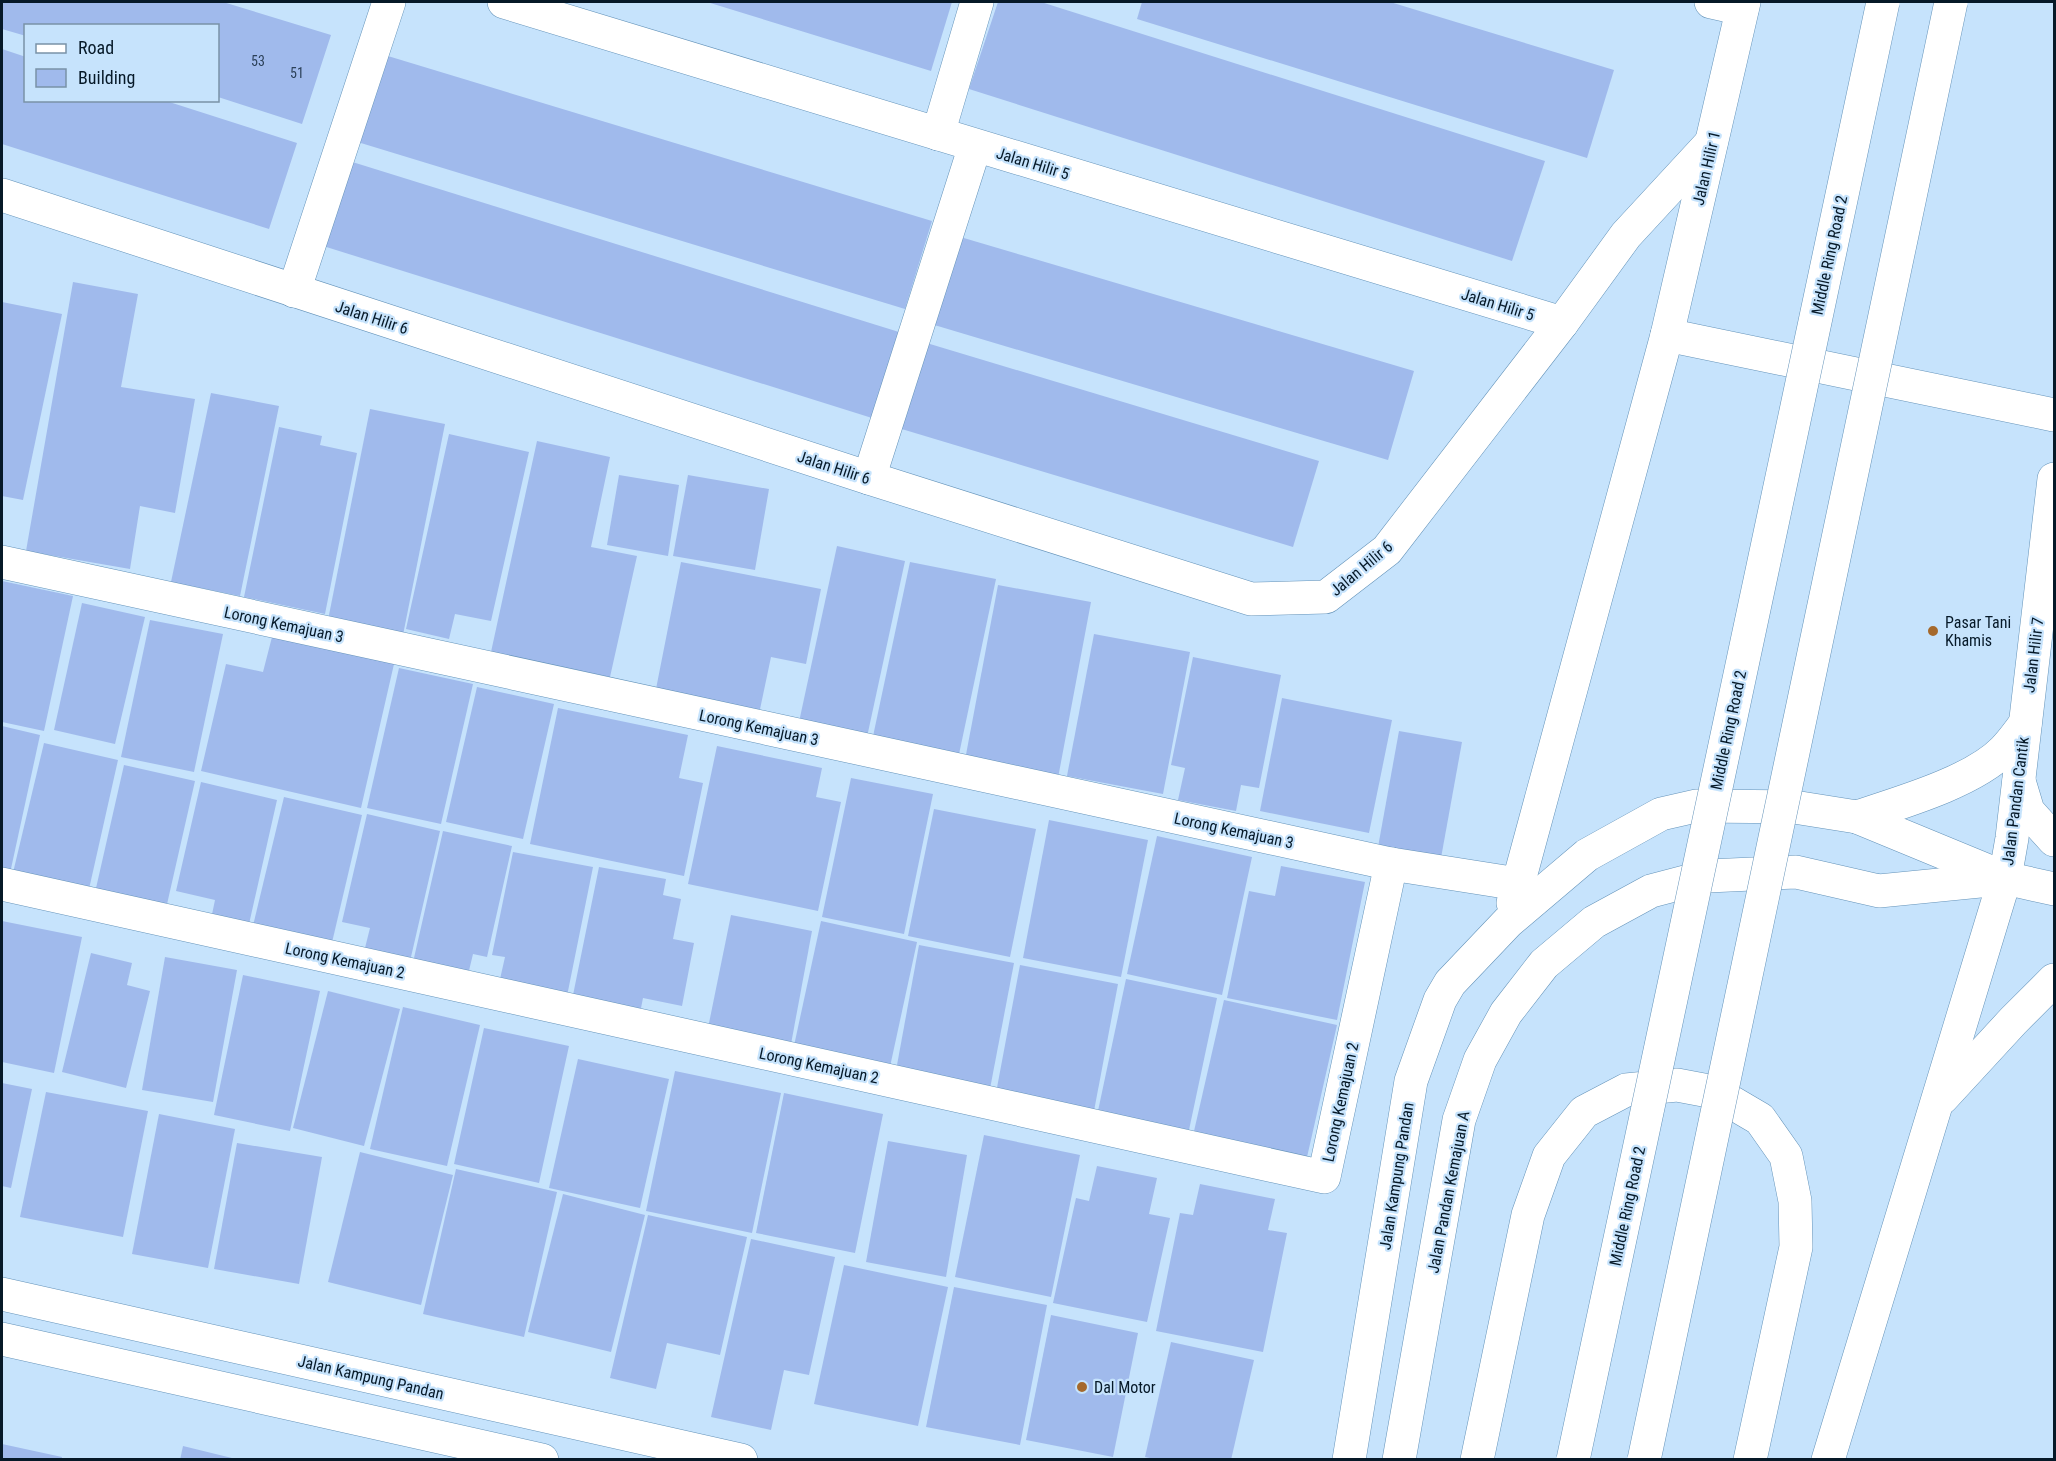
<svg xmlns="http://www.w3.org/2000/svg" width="2056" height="1461" font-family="'Roboto Condensed',sans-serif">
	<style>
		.building { fill: #a0baec }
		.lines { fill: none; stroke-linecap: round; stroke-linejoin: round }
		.minor-casing { stroke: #6493b9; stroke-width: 34 }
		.highway-casing { stroke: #6493b9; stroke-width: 34 }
		.minor { stroke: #fff; stroke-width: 33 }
		.highway { stroke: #fff; stroke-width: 33 }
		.highway-bridge-casing { stroke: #6493b9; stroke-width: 34; stroke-linecap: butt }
		.highway-bridge { stroke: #fff; stroke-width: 33 }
		.poi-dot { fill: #a5692c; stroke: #c6e3fc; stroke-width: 2 }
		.labels { text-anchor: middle; stroke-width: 4.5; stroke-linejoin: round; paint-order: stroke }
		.number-label { font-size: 14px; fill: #2c4159 }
		.street-label { font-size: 16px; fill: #061928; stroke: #c6e3fc }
		.poi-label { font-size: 16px; fill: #061928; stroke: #c6e3fc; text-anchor: start }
	</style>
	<rect width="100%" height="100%" fill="#c6e3fc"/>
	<g class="building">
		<path d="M2,2h221l108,33 -29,89 -84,-27v-71h-192v10l-24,-7z"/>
		<path d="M707,2h245l-21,69z"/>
		<path d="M998,2h43l504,159 -33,100 -543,-172z"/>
		<path d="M1142,2h248l224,68 -27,88 -450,-139z"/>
		<path d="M2,49l24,8v43h137l134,43 -28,86 -267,-85z"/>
		<path d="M378,53l554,168 -27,88 -554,-169z"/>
		<path d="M346,160l553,172 -27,86 -552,-173z"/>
		<path d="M957,236l457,135 -26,89 -457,-136z"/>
		<path d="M73,282l65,12 -17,93 74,12 -20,114 -35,-7 -10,63 -104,-18z"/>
		<path d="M2,302l60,12 -39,186 -21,-4z"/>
		<path d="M920,341l399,120 -26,86 -398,-120z"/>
		<path d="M211,393l68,13 -39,190 -69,-14z"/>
		<path d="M370,409l75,15 -42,211 -75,-15z"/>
		<path d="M279,427l43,9 -2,9 37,8 -32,161 -81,-17z"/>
		<path d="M449,434l80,18 -38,169 -36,-7 -6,25 -43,-10z"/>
		<path d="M537,441l73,16 -19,90 46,9 -27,121 -119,-25z"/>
		<path d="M619,475l60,10 -11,71 -61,-11z"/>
		<path d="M688,475l81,14 -14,81 -82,-14z"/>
		<path d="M837,546l68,15 -38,176 -68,-15z"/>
		<path d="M681,562l140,27 -15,75 -35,-7 -12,57 -104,-20z"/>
		<path d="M910,562l86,17 -38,180 -86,-18z"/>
		<path d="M2,581l71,15 -29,135 -42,-9z"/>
		<path d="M998,585l93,17 -33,176 -93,-18z"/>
		<path d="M82,603l63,14 -30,127 -61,-14z"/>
		<path d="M150,620l73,14 -29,138 -73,-15z"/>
		<path d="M1094,634l96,18 -27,142 -96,-18z"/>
		<path d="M272,637l122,27 -33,144 -160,-37 25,-107 37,8z"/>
		<path d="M1193,657l88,18 -22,113 -18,-3 -5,26 -58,-11 7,-32 -14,-3z"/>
		<path d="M399,668l74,16 -32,140 -74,-16z"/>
		<path d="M477,687l77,17 -31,135 -77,-17z"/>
		<path d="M1282,698l110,22 -23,113 -109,-22z"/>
		<path d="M558,708l130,27 -9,43 24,5 -19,93 -154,-32z"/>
		<path d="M2,726l38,9 -31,143 -7,-2z"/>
		<path d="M1399,731l63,11 -21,116 -63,-11z"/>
		<path d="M44,743l74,17 -31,138 -76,-17z"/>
		<path d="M717,746l105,22 -6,29 25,5 -23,109 -130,-27z"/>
		<path d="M124,765l71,16 -30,132 -71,-16z"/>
		<path d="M851,778l82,16 -29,140 -82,-17z"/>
		<path d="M201,782l76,18 -30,133 -37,-9 5,-24 -39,-9z"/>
		<path d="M284,797l78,18 -32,136 -79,-17z"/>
		<path d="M934,809l102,20 -26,128 -102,-21z"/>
		<path d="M367,814l73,17 -32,139 -46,-10 8,-32 -28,-6z"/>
		<path d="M1049,820l99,20 -27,137 -98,-19z"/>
		<path d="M443,831l69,15 -25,111 -14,-3 -7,29 -55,-12z"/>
		<path d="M1157,836l95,21 -30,138 -95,-21z"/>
		<path d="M513,852l80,15 -27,134 -68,-13 7,-31 -13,-2z"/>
		<path d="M1281,866l84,16 -28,138 -110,-22 22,-107 26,5z"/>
		<path d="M599,867l67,12 -3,16 18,4 -8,40 21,4 -12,63 -39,-8 -3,15 -68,-13z"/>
		<path d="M731,915l81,16 -21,113 -83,-16z"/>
		<path d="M2,921l80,16 -28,136 -52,-11z"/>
		<path d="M821,921l96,21 -29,134 -96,-21z"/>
		<path d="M919,945l95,18 -25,131 -94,-18z"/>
		<path d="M91,953l41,10 -5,22 23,6 -24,97 -64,-16z"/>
		<path d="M165,957l72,13 -24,132 -71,-12z"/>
		<path d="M1020,965l98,19 -24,127 -98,-18z"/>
		<path d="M243,975l77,16 -30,140 -76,-16z"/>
		<path d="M1126,979l91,19 -28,132 -91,-19z"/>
		<path d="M328,991l72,18 -36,137 -71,-18z"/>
		<path d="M1224,1000l113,25 -32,141 -113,-26z"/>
		<path d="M403,1007l77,18 -33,141 -77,-17z"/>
		<path d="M484,1028l85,18 -30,137 -85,-19z"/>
		<path d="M578,1059l91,20 -29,129 -91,-20z"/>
		<path d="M675,1071l106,22 -29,140 -106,-22z"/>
		<path d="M2,1083l30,6 -21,99 -9,-2z"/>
		<path d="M46,1092l102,19 -25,126 -103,-20z"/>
		<path d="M784,1093l99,21 -28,139 -99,-20z"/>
		<path d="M159,1114l76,15 -27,139 -76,-14z"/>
		<path d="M984,1135l96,20 -29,142 -96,-20z"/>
		<path d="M888,1141l79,14 -21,122 -80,-15z"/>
		<path d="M237,1143l85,14 -23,127 -85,-15z"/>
		<path d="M360,1152l93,23 -32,130 -93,-23z"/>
		<path d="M1097,1166l60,12 -8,36 21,4 -23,104 -94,-19 23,-105 13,3z"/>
		<path d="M456,1169l101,23 -33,145 -101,-23z"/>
		<path d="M1200,1184l75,15 -7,31 19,3 -24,119 -107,-21 24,-118 13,2z"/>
		<path d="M563,1194l82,21 -34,137 -83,-20z"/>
		<path d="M648,1215l99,22 -27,118 -53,-12 -11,46 -46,-11z"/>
		<path d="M751,1239l84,18 -26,118 -25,-5 -13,60 -60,-13z"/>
		<path d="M844,1265l104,22 -30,139 -104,-22z"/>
		<path d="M954,1287l93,18 -27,140 -94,-18z"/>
		<path d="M1051,1315l87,18 -25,124 -87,-17z"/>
		<path d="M1171,1342l83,18 -23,100h-72l-14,-3z"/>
		<path d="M2,1444l60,13 -1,3h-59z"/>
		<path d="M183,1446l53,13v1h-56z"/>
	</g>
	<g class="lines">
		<defs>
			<g id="minor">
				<path d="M504,2l1058,321"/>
				<path d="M1711,2l31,7"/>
				<path d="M938,134l39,-132"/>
				<path d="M2,195l867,283 382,121 75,-2 61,-47 175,-227 64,-88 85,-92"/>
				<path d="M294,291l95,-289"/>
				<path d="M1667,335l387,80"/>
				<path d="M869,478l106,-332"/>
				<path d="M2,562l1389,302 127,20"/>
				<path d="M2019,781l9,30 26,29"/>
				<path d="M1857,817c42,-14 116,-35 147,-67 8,-8 14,-17 21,-26"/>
				<path d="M2005,878l7,-40 42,-359"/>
				<path d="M2,884l1322,293 67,-313"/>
				<path d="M1513,903l154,-568 77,-333"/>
				<path d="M2,1294l739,166"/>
				<path d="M2,1339l540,121"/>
				<path d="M1349,1460l62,-379 29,-81 10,-17 58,-61 79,-67 74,-41 35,-8 98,1 63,10 148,61 49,11"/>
				<path d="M1399,1460l60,-340 21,-60 26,-47 38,-49 50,-42 57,-31 57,-15 88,-4 83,19 121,-12"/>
			</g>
			<g id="highway">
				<path d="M1942,1098l71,-77 41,-41"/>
				<path d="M1477,1460l51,-245 21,-59 35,-44 42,-22 51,-5 37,7 46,27 26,37 9,45 1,46 -46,213"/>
				<path d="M1828,1460l177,-582"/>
			</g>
		</defs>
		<use href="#minor" class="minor-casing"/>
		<use href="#highway" class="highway-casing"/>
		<use href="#minor" class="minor"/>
		<use href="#highway" class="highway"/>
		<defs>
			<g id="highway-bridge">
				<path d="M1573,1460l310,-1458"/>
				<path d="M1644,1460l307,-1458"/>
			</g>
		</defs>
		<use href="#highway-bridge" class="highway-bridge-casing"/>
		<use href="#highway-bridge" class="highway-bridge"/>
	</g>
	<g class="poi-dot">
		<circle cx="1933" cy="631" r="6"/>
		<circle cx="1082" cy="1387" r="6"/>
	</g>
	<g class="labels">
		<g class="number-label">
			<text x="258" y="66">53</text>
			<text x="297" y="78">51</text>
		</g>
		<g class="street-label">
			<text transform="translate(1033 163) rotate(17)" y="6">Jalan Hilir 5</text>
			<text transform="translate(1706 168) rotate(-77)" y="6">Jalan Hilir 1</text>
			<text transform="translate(1829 255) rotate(-78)" y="6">Middle Ring Road 2</text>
			<text transform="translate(1498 304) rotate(17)" y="6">Jalan Hilir 5</text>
			<text transform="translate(372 317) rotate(18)" y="6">Jalan Hilir 6</text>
			<text transform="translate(834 467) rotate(18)" y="6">Jalan Hilir 6</text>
			<text transform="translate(1361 568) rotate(-40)" y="6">Jalan Hilir 6</text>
			<text transform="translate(284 624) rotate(12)" y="6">Lorong Kemajuan 3</text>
			<text transform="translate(2033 655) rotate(-83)" y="6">Jalan Hilir 7</text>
			<text transform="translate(759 727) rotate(12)" y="6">Lorong Kemajuan 3</text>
			<text transform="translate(1728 730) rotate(-78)" y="6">Middle Ring Road 2</text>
			<text transform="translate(2015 801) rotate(-83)" y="6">Jalan Pandan Cantik</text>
			<text transform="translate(1234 830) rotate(12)" y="6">Lorong Kemajuan 3</text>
			<text transform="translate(345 960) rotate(12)" y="6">Lorong Kemajuan 2</text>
			<text transform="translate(819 1065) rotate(12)" y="6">Lorong Kemajuan 2</text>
			<text transform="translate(1340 1102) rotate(-78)" y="6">Lorong Kemajuan 2</text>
			<text transform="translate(1396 1176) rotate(-81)" y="6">Jalan Kampung Pandan</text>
			<text transform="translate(1448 1192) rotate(-79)" y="6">Jalan Pandan Kemajuan A</text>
			<text transform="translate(1627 1206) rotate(-78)" y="6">Middle Ring Road 2</text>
			<text transform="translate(371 1377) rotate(13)" y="6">Jalan Kampung Pandan</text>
		</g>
		<g class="poi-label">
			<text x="1945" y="628">Pasar Tani<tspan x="1945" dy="18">Khamis</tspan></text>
			<text x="1094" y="1393">Dal Motor</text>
		</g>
	</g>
	<rect width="2056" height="1461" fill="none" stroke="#061928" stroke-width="6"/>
	<rect x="24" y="24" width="195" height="78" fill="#c6e3fc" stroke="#7992a7" stroke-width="1.5"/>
	<rect x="36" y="44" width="30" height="9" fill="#ffffff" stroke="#7992a7" stroke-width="1.5"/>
	<text x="78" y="54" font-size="18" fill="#061928">Road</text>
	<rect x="36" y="69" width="30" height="18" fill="#a0baec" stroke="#7992a7" stroke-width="1.5"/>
	<text x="78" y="84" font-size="18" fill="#061928">Building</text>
</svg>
